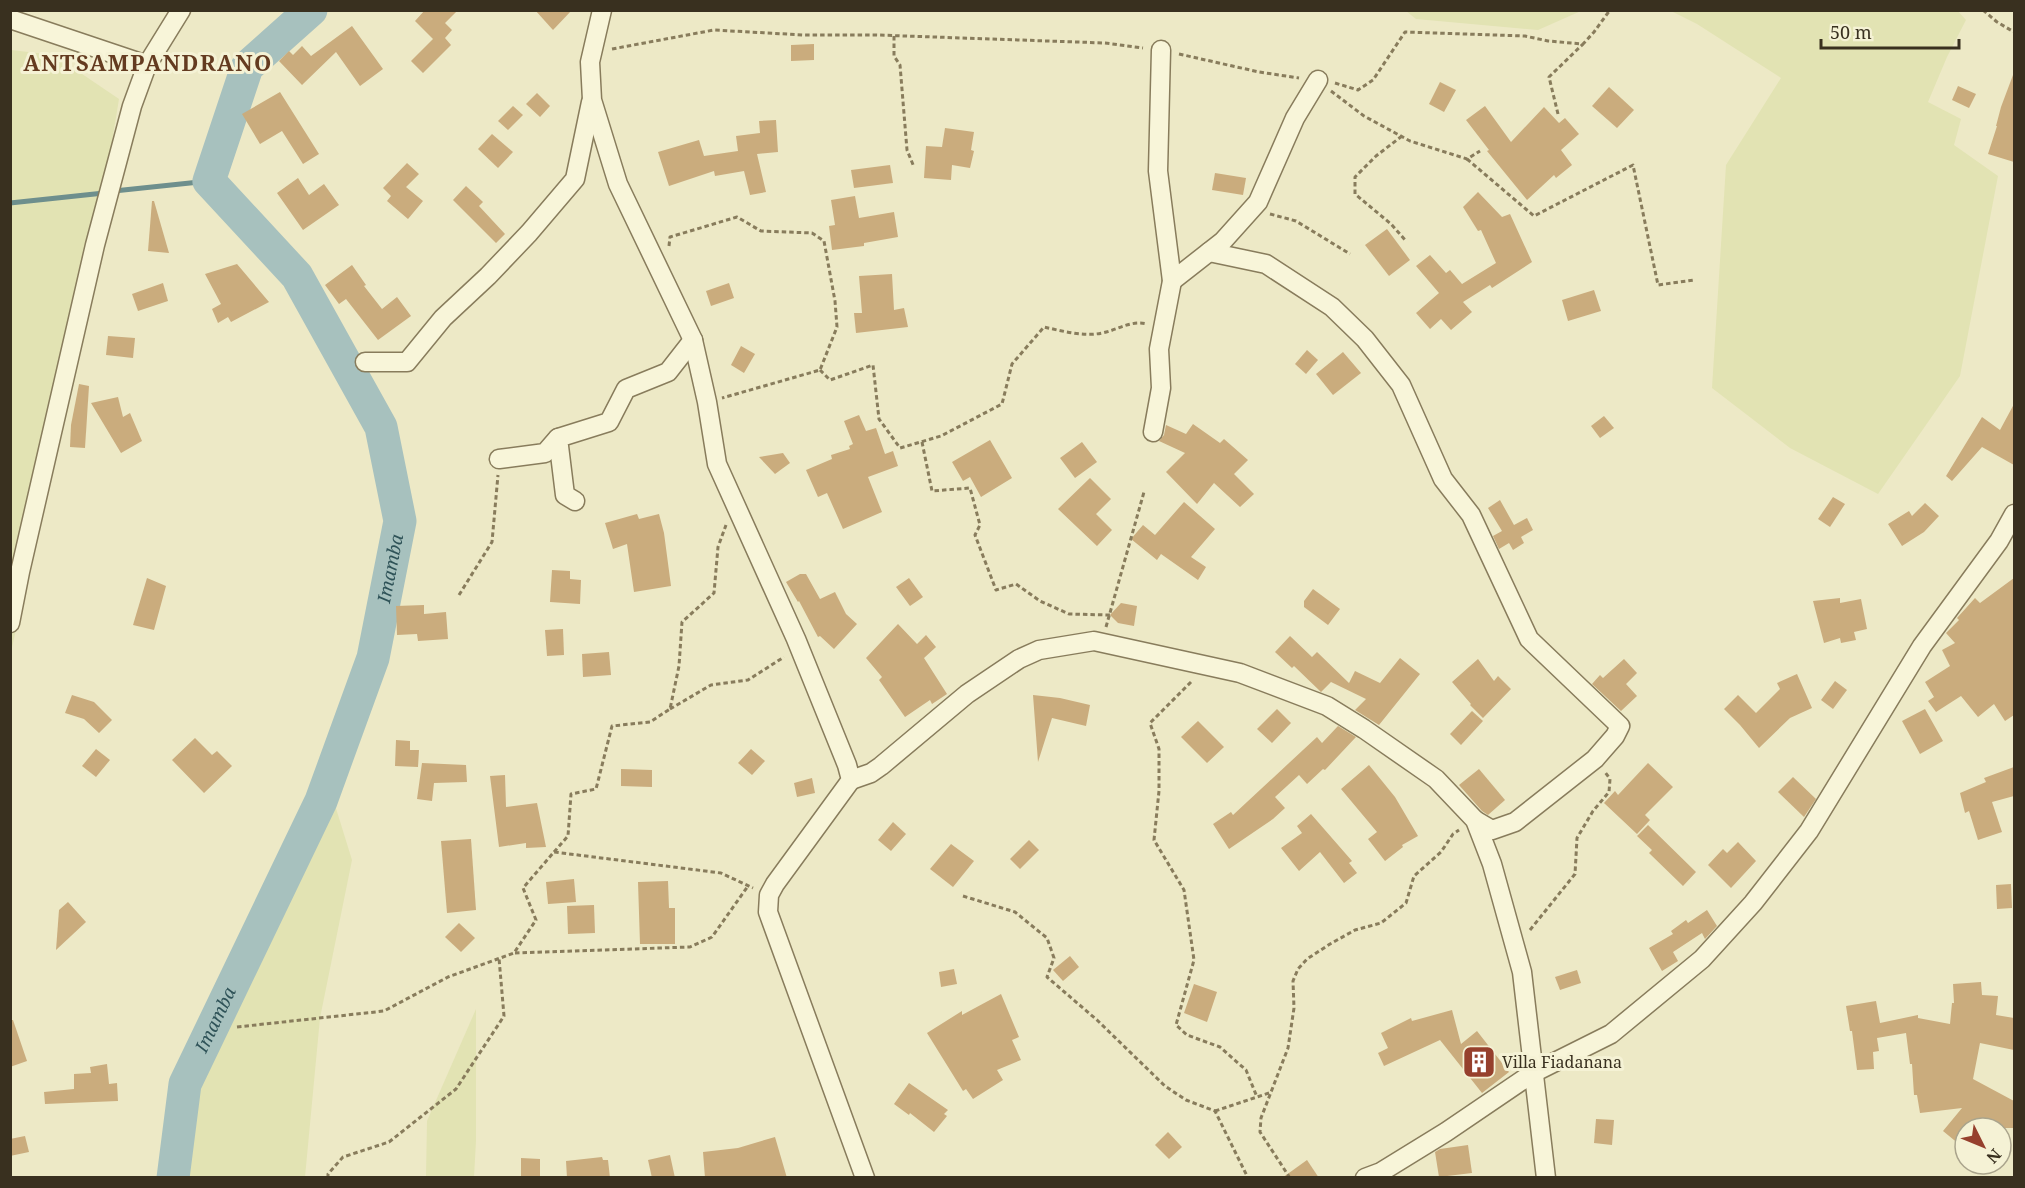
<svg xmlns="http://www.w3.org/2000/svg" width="2025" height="1188" font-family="'Noto Serif',serif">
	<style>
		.farmland { fill: #e2e3b3 }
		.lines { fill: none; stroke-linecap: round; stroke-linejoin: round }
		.stream { stroke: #6e8f8d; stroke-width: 5 }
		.river { stroke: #a7c1be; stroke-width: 33 }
		.building { fill: #caac7d }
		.minor-casing { stroke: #887c5c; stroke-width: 21 }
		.path { stroke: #887c5c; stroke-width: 3; stroke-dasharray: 4.5 3; stroke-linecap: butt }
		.minor { stroke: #f8f5d9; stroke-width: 18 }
		.labels { text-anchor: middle; stroke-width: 6; stroke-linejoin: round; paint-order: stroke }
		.poi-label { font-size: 16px; fill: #39301f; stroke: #f5f2d5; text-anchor: start }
		.water-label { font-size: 18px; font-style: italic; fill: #2f5358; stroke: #f5f2d5 }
		.district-label { font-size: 22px; font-weight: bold; letter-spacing: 1.5px; fill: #643b20; stroke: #f5f2d5 }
	</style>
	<rect width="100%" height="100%" fill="#ede9c6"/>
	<g class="farmland">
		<path d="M1957,10l9,10 -19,37 -19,45 33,17 -7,26 44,31 -38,200 -82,118 -88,-46 -78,-60 14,-223 55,-87 -84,-54 -26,-13z"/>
		<path d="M1406,11h175l-43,19 -122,-11z"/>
		<path d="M11,50l43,5 65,44 -24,146 -59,295 -25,112z"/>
		<path d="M330,789l22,71 -32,158 -15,159h-135l18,-108 63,-146z"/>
		<path d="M476,1009v132l-2,36h-52l4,-1 1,-55z"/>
	</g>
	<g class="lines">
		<g class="stream">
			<path d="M114,191l95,-10"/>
			<path d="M10,203l94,-10"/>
		</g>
		<path class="river" id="s1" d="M173,1178l12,-94 136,-283 52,-143 27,-137 -19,-94 -84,-151 -88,-95 38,-114 64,-57"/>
	</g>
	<g class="building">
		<path d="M425,10h33l-13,13 7,7 -7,8 6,7 -28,28 -12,-12 22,-22 -18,-18z"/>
		<path d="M535,10h37l-19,20z"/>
		<path d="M352,26l31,43 -23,17 -24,-34 -34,33 -23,-24 10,-10 4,4 9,-9 9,10z"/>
		<path d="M814,44v16l-23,1v-16z"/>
		<path d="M2013,75h1v87l-26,-8 9,-28h-1l5,-19z"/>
		<path d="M1440,82l16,8 -12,22 -15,-8z"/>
		<path d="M1958,86l18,8 -7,14 -17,-8z"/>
		<path d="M1609,87l25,23 -17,18 -25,-22z"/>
		<path d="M280,92l39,62 -16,10 -21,-33 -22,13 -18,-30z"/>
		<path d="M537,93l13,13 -10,11 -14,-13z"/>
		<path d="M513,106l10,9 -15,15 -10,-9z"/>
		<path d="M1485,106l26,36 33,-35 15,16 6,-5 14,16 -18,16 11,15 -16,13 -2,-3 -27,25 -40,-49 2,-1 -23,-30z"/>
		<path d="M776,120l2,32 -21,2 9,38 -16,3 -6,-24 -29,5 -1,-5 -45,15 -11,-34 41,-12 5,16 34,-5 -2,-15 24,-3 -1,-12z"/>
		<path d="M945,128l29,4 -3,18 3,1 -4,17 -18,-3 -1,15 -27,-2 2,-32 16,1z"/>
		<path d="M492,134l21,18 -15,16 -20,-19z"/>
		<path d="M407,163l12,11 -13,13 17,14 -15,18 -21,-18 4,-5 -8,-8z"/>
		<path d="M890,165l3,18 -39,5 -3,-18z"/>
		<path d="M1215,173l31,5 -3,17 -31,-5z"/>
		<path d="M298,178l11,17 15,-11 15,21 -36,25 -26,-37z"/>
		<path d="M466,186l17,16 -4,4 26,28 -9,9 -43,-43z"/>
		<path d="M1478,192l24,25 8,-3 22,48 -40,26 -2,-3 -27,17 9,10 -21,18 -10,-11 -11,10 -14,-16 23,-20 -23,-27 14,-11 16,18 4,-3 12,14 34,-21 -15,-33 -3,1 -15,-24z"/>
		<path d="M855,196l4,22 35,-6 4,25 -34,6v3l-32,4 -3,-24 6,-1 -4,-25z"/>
		<path d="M152,201h2l15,52 -21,-2z"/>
		<path d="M1387,229l23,31 -21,16 -24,-31z"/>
		<path d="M237,264l32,38 -38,20 -3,-5 -10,6 -6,-14 9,-5 -16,-30z"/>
		<path d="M352,265l14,20 -2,1 18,23 15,-12 14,19 -33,24 -32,-41 -7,5 -14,-19z"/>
		<path d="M892,274l2,36 10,-2 4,19 -52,6 -2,-20h8l-3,-37z"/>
		<path d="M163,283l5,18 -30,10 -6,-17z"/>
		<path d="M729,283l5,15 -23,8 -5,-15z"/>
		<path d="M1594,290l7,21 -33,10 -6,-21z"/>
		<path d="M108,336l27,2 -2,20 -27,-3z"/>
		<path d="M741,346l14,8 -11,19 -13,-8z"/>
		<path d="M1307,350l11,10 -12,14 -11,-10z"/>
		<path d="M1343,352l18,21 -28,22 -17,-21z"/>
		<path d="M79,384l10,2 -4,62 -15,-1 1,-22z"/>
		<path d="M118,397l5,20 7,-4 12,28 -21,12 -30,-50z"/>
		<path d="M2014,404v61l-32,-18 -30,34 -6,-5 36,-59 18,13z"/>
		<path d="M859,415l7,16 10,-3 9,26 8,-3 5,15 -30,11 14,35 -39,17 -16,-36 -9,4 -12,-27 26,-11 -1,-4 19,-6 -1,-3 4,-2 -9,-23z"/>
		<path d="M1604,416l10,12 -14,10 -9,-12z"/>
		<path d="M1193,424l27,19 4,-4 24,21 -14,14 20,20 -14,13 -26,-24 -17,21 -31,-32 19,-19 -26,-12 5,-6 2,-10 20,9z"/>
		<path d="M990,440l22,38 -31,19 -11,-20 -7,4 -11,-19z"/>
		<path d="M1082,442l15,20 -22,16 -15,-20z"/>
		<path d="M783,453l7,10 -15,11 -16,-17z"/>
		<path d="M1090,478l21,21 -15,15 16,16 -15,16 -39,-37z"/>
		<path d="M1833,497l12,7 -15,23 -12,-8z"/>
		<path d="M1500,500l14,25 13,-7 6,12 -12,7 3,6 -11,7 -4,-7 -10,6 -6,-13 9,-5 -14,-23z"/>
		<path d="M1184,502l31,27 -24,28 15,10 -8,13 -37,-26 -4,6 -26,-21 12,-14 12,10z"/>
		<path d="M1925,503l14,13 -15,16 -22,14 -14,-22 21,-13 3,5z"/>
		<path d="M637,514l2,5 20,-5 5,19 7,53 -37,6 -7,-48 -14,5 -8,-26z"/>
		<path d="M552,570l18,1v8l11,1 -1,24 -30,-2z"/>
		<path d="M800,574h6l14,25 15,-7 11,22 11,10 -23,25 -14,-13 -2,1 -19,-36 -1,1 -12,-20z"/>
		<path d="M147,578l19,8 -12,44 -21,-5z"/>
		<path d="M909,578l14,19 -13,9 -14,-19z"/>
		<path d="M2014,578v137l-9,6 -11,-17 -16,13 -17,-21 -25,16 -8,-11 6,-4 -9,-15 25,-16 -8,-16 13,-7 -9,-10 13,-13 -2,-2 18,-20 5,5z"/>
		<path d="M1313,589l27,20 -12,16 -24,-18v-6z"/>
		<path d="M1840,598v5l21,-4 6,30 -13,3 2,8 -15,3 -1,-5 -16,5 -11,-42z"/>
		<path d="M1121,603l16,3 -3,20 -16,-3 -8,-8z"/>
		<path d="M424,605v9l22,-2 2,27 -30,2 -1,-7 -20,1 -1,-29z"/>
		<path d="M898,624l19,20 9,-9 10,12 -12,11 23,36 -15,10 -2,-4 -25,17 -26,-37 3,-3 -16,-19z"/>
		<path d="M563,629l1,26 -17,1 -2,-26z"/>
		<path d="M1290,636l22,21 5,-5 32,31 6,-12 25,12 20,-25 20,16 -41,51 -24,-15 11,-11 -35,-17 -10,10 -27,-26 -2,2 -17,-16z"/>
		<path d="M609,652l2,23 -28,2 -1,-23z"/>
		<path d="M1478,659l16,22 4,-5 13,13 -28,29 -13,-13 1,-1 -19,-22z"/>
		<path d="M1624,659l13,14 -11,11 11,12 -16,15 -29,-27 8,-9 3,3z"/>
		<path d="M1797,674l15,34 -22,10 -31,30 -19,-23 -16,-16 14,-14 18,18 24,-24 -3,-6z"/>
		<path d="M1835,681l12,9 -14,19 -12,-9z"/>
		<path d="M72,695l22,7 18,18 -13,13 -15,-14 -19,-6z"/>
		<path d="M1033,695l27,3 30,7 -4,21 -34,-8 -14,44z"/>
		<path d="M1277,709l14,14 -19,20 -15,-14z"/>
		<path d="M1925,709l18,32 -23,13 -18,-33z"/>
		<path d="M1472,711l11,10 -22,24 -11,-11z"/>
		<path d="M1198,721l26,26 -17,16 -26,-26z"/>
		<path d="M1338,726l18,11 -31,33 -2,-1 -16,15 -8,-9 -24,22 10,11 -12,11 -44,30 -16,-25 18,-12 2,3 84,-78 5,6z"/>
		<path d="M195,738l17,17 5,-4 15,15 -28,27 -32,-33z"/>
		<path d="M396,740l14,1v9h9l-1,17 -23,-1z"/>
		<path d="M96,749l14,11 -14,17 -14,-11z"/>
		<path d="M751,749l14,12 -13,14 -14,-12z"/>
		<path d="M422,763l44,2 1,17 -33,1 -2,18 -15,-2z"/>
		<path d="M1648,763l25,24 -28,28 5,5 -13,14 -33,-31 11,-12 3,4z"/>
		<path d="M1369,765l26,32 23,39 -16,9 1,2 -18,14 -17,-22 9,-7 -36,-43z"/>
		<path d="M2014,767v29l-22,6 10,30 -24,8 -9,-29 -4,2 -5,-20 26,-11 -2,-4z"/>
		<path d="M621,769l31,1v17l-31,-1z"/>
		<path d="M1479,769l26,31 -17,15 -6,-4 -23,-26z"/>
		<path d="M505,775l1,32 31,-4 9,44 -20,1v-5l-27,4 -9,-71z"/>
		<path d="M1793,777l23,22 -12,18 -26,-25z"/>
		<path d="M812,778l3,15 -18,4 -3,-14z"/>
		<path d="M1311,814l41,47 -3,2 8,10 -13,10 -24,-31 -21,19 -18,-23 21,-15 -5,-7z"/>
		<path d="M893,822l13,12 -15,17 -13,-11z"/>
		<path d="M1648,825l48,47 -13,14 -34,-33 3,-3 -15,-14z"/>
		<path d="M471,839l5,71 -29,3 -6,-72z"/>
		<path d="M1029,840l10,10 -19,19 -10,-10z"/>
		<path d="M1738,842l18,19 -25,27 -23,-23 15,-16 4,4z"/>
		<path d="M951,844l23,17 -21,26 -23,-18z"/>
		<path d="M574,879l2,23 -28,2 -2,-22z"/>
		<path d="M668,881l1,27h6v36h-35l-2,-62z"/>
		<path d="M2011,884l1,24 -15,1 -1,-24z"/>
		<path d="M68,902l18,20 -30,28 3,-40z"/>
		<path d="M594,905l1,28 -27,1 -1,-28z"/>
		<path d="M1707,910l10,16 -12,13 -3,-6 -29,19 5,9 -16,10 -13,-23 24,-14 -2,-3 15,-11 2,3z"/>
		<path d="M459,923l16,15 -14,14 -16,-15z"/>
		<path d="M1070,956l9,11 -16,14 -10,-11z"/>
		<path d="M954,969l3,15 -16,3 -2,-15z"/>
		<path d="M1577,970l4,13 -21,7 -5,-13z"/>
		<path d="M1981,982l1,13 16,1 -2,19 18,3v32l-34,-7 -7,36 41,22v27h-49v21l-22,-18 19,-23 -42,5 -3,-18h-3l-2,-31h-2l-4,-31 -29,5 2,13 -6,1 1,17 -17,1 -5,-39h-2l-4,-25 30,-5 4,22 38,-8v3l32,6 2,-21h2l-1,-19z"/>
		<path d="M1194,984l23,8 -10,30 -23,-9z"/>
		<path d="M1001,994l18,43 -7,3 9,20 -24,10 6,10 -30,19 -7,-10 -3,2 -36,-58 35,-22v4z"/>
		<path d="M1452,1010l9,34 16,-13 32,41 -27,21 -42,-53 -56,26 -6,-13 10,-5 -7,-15 30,-15 1,3z"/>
		<path d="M10,1020h3l14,41 -17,6z"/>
		<path d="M107,1064l2,20 8,-1 1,18 -73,3 -1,-12 30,-3v-15l17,-1 -1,-6z"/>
		<path d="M909,1083l39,27 -4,4 3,2 -13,16 -24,-19 -1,2 -15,-11z"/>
		<path d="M1596,1119l18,1 -2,25 -18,-2z"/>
		<path d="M1168,1132l14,15 -13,12 -14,-14z"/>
		<path d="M25,1136l4,16 -19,4v-17z"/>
		<path d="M775,1137l12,41h-82l-2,-26 35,-4z"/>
		<path d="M1468,1145l4,28 -33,4 -4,-25 5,-3z"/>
		<path d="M670,1155l5,23h-23l-4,-18z"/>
		<path d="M602,1157l1,3h5l2,18h-43l-1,-17z"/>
		<path d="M521,1158l19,1v17h-19z"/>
		<path d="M1307,1160l12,18h-37z"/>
	</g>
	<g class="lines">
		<defs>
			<g id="minor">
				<path d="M602,10l-12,52 2,38 26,84 75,156 14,62 10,62 79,175 51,126 4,15 -76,104 -6,11 -1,17 97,266"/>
				<path d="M10,19l137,46"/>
				<path d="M1209,252l57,12 66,43 33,32 36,46 42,94 28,36 58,124 91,87 -5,10 -20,23 -80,63 -23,8 -17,-10"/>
				<path d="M1172,281l51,-40 35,-39 37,-84 23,-38"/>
				<path d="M365,362h42l36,-44 45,-42 41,-43 46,-54 16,-77"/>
				<path d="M1153,432l8,-44 -2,-39 13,-68 -14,-110 3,-121"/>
				<path d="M499,459l46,-6 13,-15"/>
				<path d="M575,501l-10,-6 -7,-57 51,-16 17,-33 42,-17 25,-32"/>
				<path d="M10,623l10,-51 75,-327 37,-139 15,-41 34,-55"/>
				<path d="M851,780l20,-7 10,-7 86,-72 52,-35 20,-9 55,-9 146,32 87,33 37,23 72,50 39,41 17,44 30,108 24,206"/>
				<path d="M1365,1178l16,-6 65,-40 87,-59 78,-39 91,-75 51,-56 56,-72 113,-185 77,-105 15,-27"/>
			</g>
		</defs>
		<use href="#minor" class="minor-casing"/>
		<g class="path">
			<path d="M1983,10l14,12 17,10"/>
			<path d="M894,36v20l6,9 7,85 7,17"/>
			<path d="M612,49l102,-19 90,5h73l228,8 38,5"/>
			<path d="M1179,54l80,18 40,6"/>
			<path d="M1335,83l23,7 15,-10 32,-48 120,4 23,5 35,3 11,-12 16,-22"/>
			<path d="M1331,91l33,25 46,25 57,18 13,-8"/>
			<path d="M1558,114l-9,-37 34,-33"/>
			<path d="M1402,136l-26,20 -21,21v17l36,30 15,17"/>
			<path d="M1467,159l67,57 99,-51 25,120 36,-5"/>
			<path d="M1270,214l26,7 54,33"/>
			<path d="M669,246l1,-9 67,-20 24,14 51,2 12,8 11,60 2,26 -17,43 -98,28"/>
			<path d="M820,370l10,10 43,-15 6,54 21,29 41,-12 61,-32 10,-40 32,-37c18,4 40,10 58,6 16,-3 28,-13 45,-9"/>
			<path d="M922,442l10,49 38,-3 10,37 -5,10 21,55 20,-6 24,17 29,13 41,1"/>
			<path d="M459,595l33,-53 6,-67"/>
			<path d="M1106,627l38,-135"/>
			<path d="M1191,682l-41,41 9,26v42l-5,49 30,50 10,70 -18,65 11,10 33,12 26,23 11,27"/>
			<path d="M670,709l41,-24 37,-5 36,-23"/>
			<path d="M554,852l14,-16 3,-42 25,-5 16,-63 38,-4 20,-13 9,-43 3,-44 32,-29 4,-46 8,-22"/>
			<path d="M963,896l52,16 32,26 7,20 -7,19 50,43 68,66 21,14 29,11 33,67"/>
			<path d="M1530,930l45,-56 2,-36 16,-27 16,-19 1,-13 -5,-7"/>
			<path d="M515,953l175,-6 22,-10 36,-51"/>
			<path d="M237,1027l147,-16 64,-34 66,-24 22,-33 -13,-32 31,-36 167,21 32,15"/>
			<path d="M1215,1111l57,-19"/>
			<path d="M328,1178v-4l15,-17 46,-15 67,-53 48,-73 -5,-58"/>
			<path d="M1290,1178l-30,-46 1,-14 27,-70 6,-40 -1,-27 5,-12 9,-10 23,-15 25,-14 26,-7 25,-20 8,-27 27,-24 12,-18 6,-4"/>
		</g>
		<use href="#minor" class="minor"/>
	</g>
	<defs>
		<symbol id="building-square" viewBox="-11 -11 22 22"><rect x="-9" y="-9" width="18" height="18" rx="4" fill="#96402d" stroke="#f5f2d5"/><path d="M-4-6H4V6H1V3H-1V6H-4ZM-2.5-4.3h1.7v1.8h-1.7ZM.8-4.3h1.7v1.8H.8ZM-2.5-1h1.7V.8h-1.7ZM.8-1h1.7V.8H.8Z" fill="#fff"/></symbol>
	</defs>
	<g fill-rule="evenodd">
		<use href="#building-square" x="1460" y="1043" width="38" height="38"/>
	</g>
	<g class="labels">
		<g class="poi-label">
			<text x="1502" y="1068">Villa Fiadanana</text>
		</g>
		<g class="water-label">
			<text dy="6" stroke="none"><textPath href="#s1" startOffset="652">Imamba</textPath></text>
			<text dy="6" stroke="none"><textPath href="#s1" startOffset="166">Imamba</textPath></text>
		</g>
		<g class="district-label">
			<text x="148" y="71">ANTSAMPANDRANO</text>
		</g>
	</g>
	<rect width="2025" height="1188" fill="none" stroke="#39301f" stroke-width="24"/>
	<g transform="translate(1983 1146) rotate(133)"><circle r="28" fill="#f5f2d5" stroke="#aaa48c" stroke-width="1.5"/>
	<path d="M0-4.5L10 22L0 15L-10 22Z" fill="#96402d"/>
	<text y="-9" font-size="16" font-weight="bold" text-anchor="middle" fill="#39301f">N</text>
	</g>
	<path d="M1821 39v9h138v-9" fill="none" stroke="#39301f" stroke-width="3"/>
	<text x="1830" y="39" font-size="18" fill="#39301f" stroke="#f5f2d5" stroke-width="4.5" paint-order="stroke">50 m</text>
</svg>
